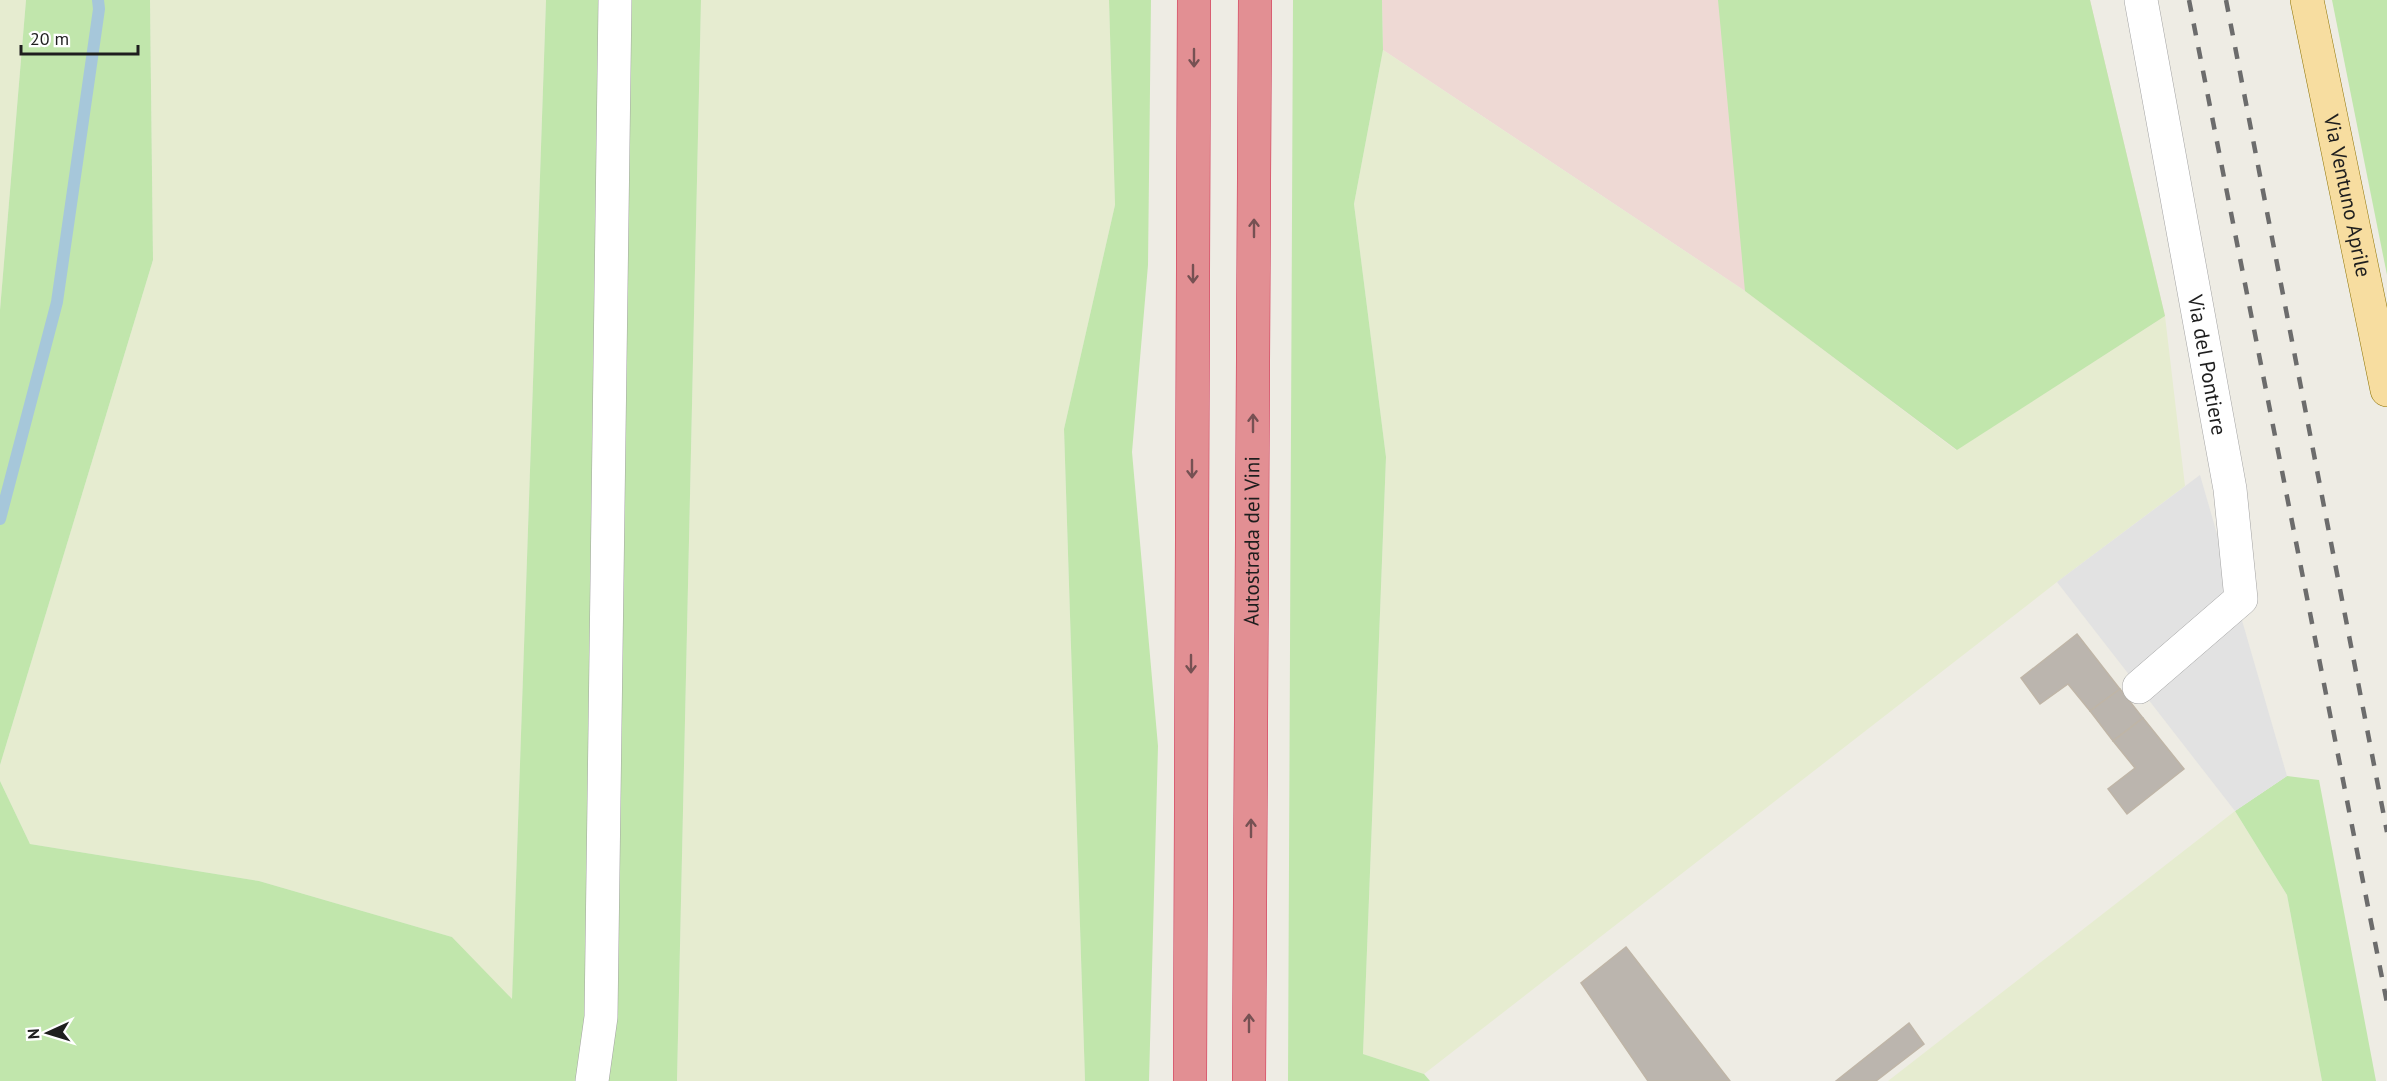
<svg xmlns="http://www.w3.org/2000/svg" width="2387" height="1081" font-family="'PT Sans',sans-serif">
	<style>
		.commercial { fill: #eed9d4 }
		.farmland { fill: #e6ecd0 }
		.grass { fill: #c1e6ac }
		.parking { fill: #e2e2e2 }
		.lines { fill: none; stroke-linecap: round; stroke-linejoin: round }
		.stream { stroke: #a6c7da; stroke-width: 12 }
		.building { fill: #bbb5ae; stroke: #bfb5a7; stroke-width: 1.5 }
		.street-casing { stroke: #a2a2a2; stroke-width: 34 }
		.primary-casing { stroke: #8f7508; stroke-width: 34 }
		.highway-casing { stroke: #d02d4f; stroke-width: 34 }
		.street { stroke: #fff; stroke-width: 33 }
		.primary { stroke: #f7dda0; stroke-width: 33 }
		.highway { stroke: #e28f93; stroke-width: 33 }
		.rail { stroke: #6c6c6c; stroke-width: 4.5; stroke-dasharray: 12 12; stroke-linecap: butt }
		.oneway { stroke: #765153 }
		.labels { text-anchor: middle; stroke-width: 6; stroke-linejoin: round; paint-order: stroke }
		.street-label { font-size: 21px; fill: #1e1e1e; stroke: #fff }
	</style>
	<rect width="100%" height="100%" fill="#eeece4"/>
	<path class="commercial" d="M1382,0h708l75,316 -208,134 -212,-159 -362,-241z"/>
	<g class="farmland">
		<path d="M0,0h26l-26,310z"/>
		<path d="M150,0h396l-34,1000 -60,-63 -193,-56 -229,-37 -30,-63v-16l153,-505z"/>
		<path d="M701,0h408l6,205 -51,224 21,652h-408z"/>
		<path d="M1383,50l362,241 211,159 209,-134 20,170 -128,96 -633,492 -61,-20 23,-597 -32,-253z"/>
		<path d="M2235,811l52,84 35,186h-434z"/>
	</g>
	<g class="grass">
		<path d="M26,0h124l3,260 -153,505v-455z"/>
		<path d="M546,0h155l-24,1081h-677v-300l30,63 229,37 193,56 60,62z"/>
		<path d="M1109,0h42l-3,265 -16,187 26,294 -9,335h-64l-21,-652 51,-224z"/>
		<path d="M1293,0h89l1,50 -29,154 32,253 -23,597 61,20 6,7h-142z"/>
		<path d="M1718,0h372l75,316 -208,134 -212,-159z"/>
		<path d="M2332,0h55v275z"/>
		<path d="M2287,776l32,4 57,301h-54l-35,-186 -52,-84z"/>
	</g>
	<path class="parking" d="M2200,475l87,301 -52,35 -178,-229z"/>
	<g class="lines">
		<path class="stream" d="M0,519l57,-217 42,-293 -1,-9"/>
	</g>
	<g class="building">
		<path d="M2077,634l43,55 -30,22 -22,-27 -28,20 -19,-26z"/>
		<path d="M2120,689l23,29 -30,23 -23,-30z"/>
		<path d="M2143,718l41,51 -57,45 -19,-25 27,-21 -22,-27z"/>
		<path d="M1626,947l104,134h-82l-67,-98z"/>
		<path d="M1909,1023l15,21 -48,37h-40z"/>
	</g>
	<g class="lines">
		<defs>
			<g id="street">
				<path d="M2139,687l102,-88 -11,-110 -89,-489"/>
				<path d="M592,1081l9,-64 14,-1017"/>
			</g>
			<g id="primary">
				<path id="s1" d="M2307,0l80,390"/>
			</g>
			<g id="highway">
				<path d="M1190,1081l4,-1081"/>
				<path id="s2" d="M1249,1081l6,-1081"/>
			</g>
		</defs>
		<use href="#street" class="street-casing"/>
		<use href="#primary" class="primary-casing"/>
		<use href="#highway" class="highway-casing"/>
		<use href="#street" class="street"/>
		<use href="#primary" class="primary"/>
		<use href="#highway" class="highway"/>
		<g class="rail">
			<path d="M2189,0l198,1003"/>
			<path d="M2226,0l161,832"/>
		</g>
	</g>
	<defs><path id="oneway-shaft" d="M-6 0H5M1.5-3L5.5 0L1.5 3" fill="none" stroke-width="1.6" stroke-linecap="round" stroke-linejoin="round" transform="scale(1.5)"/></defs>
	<g class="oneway">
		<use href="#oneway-shaft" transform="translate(1194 58) rotate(90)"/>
		<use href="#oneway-shaft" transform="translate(1254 228) rotate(-90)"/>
		<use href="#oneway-shaft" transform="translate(1193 274) rotate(90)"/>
		<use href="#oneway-shaft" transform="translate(1253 423) rotate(-90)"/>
		<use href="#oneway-shaft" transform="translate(1192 469) rotate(90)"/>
		<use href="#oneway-shaft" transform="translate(1191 664) rotate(90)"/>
		<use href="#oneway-shaft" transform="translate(1251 828) rotate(-90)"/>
		<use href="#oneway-shaft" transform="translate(1249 1023) rotate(-90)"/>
	</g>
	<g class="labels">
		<g class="street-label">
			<text dy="7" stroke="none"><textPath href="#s1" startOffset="200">Via Ventuno Aprile</textPath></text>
			<text transform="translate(2207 365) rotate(80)" y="7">Via del Pontiere</text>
			<text dy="7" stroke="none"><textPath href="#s2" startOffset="540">Autostrada dei Vini</textPath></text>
		</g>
	</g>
	<g transform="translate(48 1033) rotate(266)" stroke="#ffffff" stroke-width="4.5" paint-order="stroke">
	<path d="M0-4.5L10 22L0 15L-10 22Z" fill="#1e1e1e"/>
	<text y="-9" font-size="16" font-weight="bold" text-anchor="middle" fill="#1e1e1e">N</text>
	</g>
	<path d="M21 45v9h117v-9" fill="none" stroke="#1e1e1e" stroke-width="3"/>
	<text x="30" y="45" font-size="18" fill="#1e1e1e" stroke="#ffffff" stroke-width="4.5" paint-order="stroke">20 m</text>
</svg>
